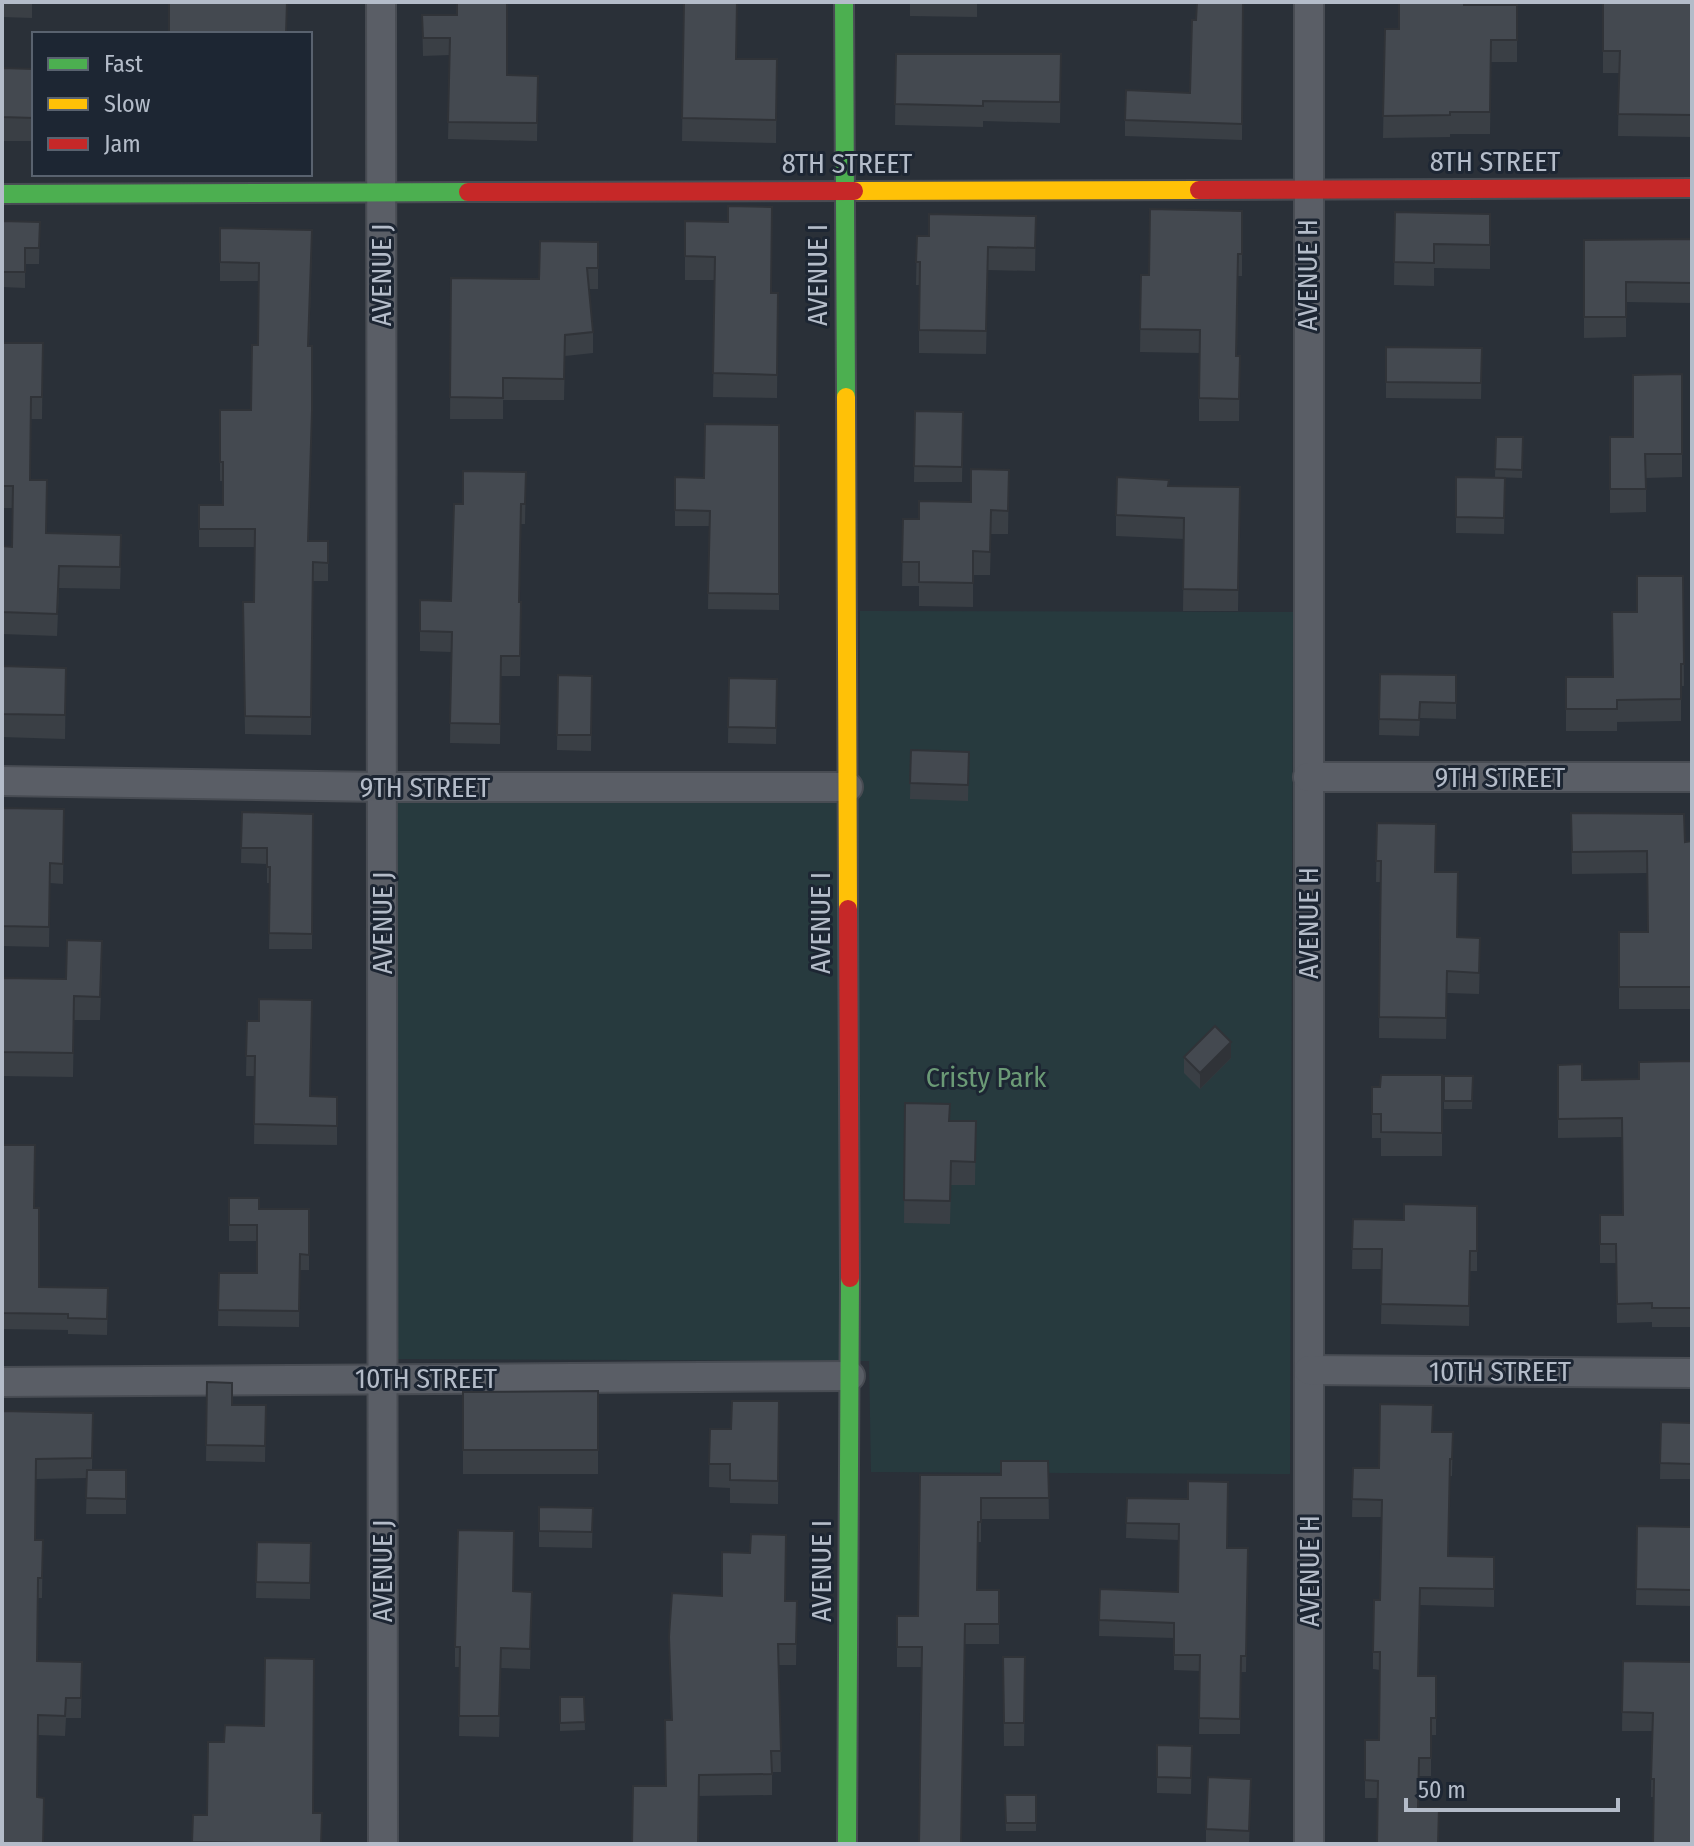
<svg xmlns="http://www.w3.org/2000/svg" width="1694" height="1846" font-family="'Fira Sans Condensed',sans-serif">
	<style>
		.green { fill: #273a3e }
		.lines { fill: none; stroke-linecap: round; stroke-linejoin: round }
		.street-casing { stroke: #484c53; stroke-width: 32 }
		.fast-casing { stroke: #484c53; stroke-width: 22 }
		.slow-casing { stroke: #484c53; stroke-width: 22 }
		.jam-casing { stroke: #484c53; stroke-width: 22 }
		.street { stroke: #5a5e66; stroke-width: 28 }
		.fast { stroke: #4caf50; stroke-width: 18 }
		.slow { stroke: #ffc107; stroke-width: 18 }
		.jam { stroke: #c62828; stroke-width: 18 }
		.wall { fill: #3a3f45 }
		.shaded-wall { fill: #303338 }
		.building { fill: #444950; stroke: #303338; stroke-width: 2 }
		.labels { text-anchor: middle; stroke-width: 6; stroke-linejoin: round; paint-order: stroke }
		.street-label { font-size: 28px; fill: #b4bcc9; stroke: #1d2633 }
		.park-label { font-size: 28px; fill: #6b9a76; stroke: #1d2633 }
	</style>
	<rect width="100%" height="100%" fill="#2a3038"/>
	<path class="green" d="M860,611l433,1 -3,862 -419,-2 -2,-111 -472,-2v-558l462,-2z"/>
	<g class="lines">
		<defs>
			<g id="street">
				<path d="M381,2l2,1842"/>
				<path d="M1309,2v1842"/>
				<path d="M1308,777h384"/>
				<path d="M2,781l380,6h466"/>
				<path d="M1309,1370l383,3"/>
				<path d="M2,1382l848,-6"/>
			</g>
			<g id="fast">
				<path d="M844,2l2,395"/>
				<path d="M2,194l466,-2"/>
				<path d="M847,1844l3,-566"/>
			</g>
			<g id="slow">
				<path d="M854,191l345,-1"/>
				<path d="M846,397l2,512"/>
			</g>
			<g id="jam">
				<path d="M1199,190l493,-2"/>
				<path d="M468,192l386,-1"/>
				<path d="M848,909l2,369"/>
			</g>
		</defs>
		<use href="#street" class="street-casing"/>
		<use href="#fast" class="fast-casing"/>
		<use href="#slow" class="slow-casing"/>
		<use href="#jam" class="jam-casing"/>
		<use href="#street" class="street"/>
		<use href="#fast" class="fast"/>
		<use href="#slow" class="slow"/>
		<use href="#jam" class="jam"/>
	</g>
	<g class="wall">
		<path d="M2,2h30v16l-30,-1z"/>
		<path d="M684,2l52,57h41l-1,84 -94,-2z"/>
		<path d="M910,2h67v15l-67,-1z"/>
		<path d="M1243,2l-1,138 -117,-4v-16l65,-27 6,-73z"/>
		<path d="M1603,2h89v135l-74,-1 1,-63h-16z"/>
		<path d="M1464,5h53v57h-26l-1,72h-40v3l-67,1 2,-109h14z"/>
		<path d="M422,15h35l50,60 31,1 -1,65 -89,-2 2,-84 -27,1z"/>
		<path d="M896,54h165l-1,69 -77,-2v6l-88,-2z"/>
		<path d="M2,68l32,1v72h-32z"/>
		<path d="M1242,211v65h-4l-1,80h3l-1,65h-40v-68l-59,-1 1,-77h8z"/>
		<path d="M1395,212l95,2v55l-56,-1v18l-40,-1z"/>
		<path d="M1036,216l-1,55 -47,-1 -2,84 -67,-1v-68h-3l1,-49h12z"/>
		<path d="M2,221l38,1 -1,42h-14v24l-23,-1z"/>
		<path d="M685,221l86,72h7l-1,105 -64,-1 2,-117h-30z"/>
		<path d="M220,228l92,20 -3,98 3,83 -4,112h20v40h-15l-2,154 -66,-1 -2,-132h11l1,-55h-56v-42h24v-24h-3v-71h31l7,-65 1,-64h-39z"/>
		<path d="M1692,239v64l-66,-1v35l-42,1v-98z"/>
		<path d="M598,242v47h-9l4,43v21l-28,3 -1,44h-61v19h-53l1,-141 88,1z"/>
		<path d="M2,343h41l-1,76h-11l-1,61 17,53 74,24 -1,32 -61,-1 -2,48 -55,-2v-88l10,1 1,-39h-11z"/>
		<path d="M1386,347l96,1 -1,51 -95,-1z"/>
		<path d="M1682,374v103l-36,1v34l-36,1v-76h23z"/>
		<path d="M915,411l48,1 -1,70h-48z"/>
		<path d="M779,425v185l-71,-1 1,-83h-34v-49l29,1z"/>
		<path d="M1496,437h27l-1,41 -27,-1z"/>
		<path d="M1009,470l-1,64h-17l-1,41h-17v32l-54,-1v-20h-17l1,-67h16l52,-17z"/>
		<path d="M526,472l-1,52h-4l-2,78h2l-1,74h-19l-1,68 -50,-1 1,-91 -31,-1v-20l31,-30 12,-97z"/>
		<path d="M1456,477l49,1 -1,56 -48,-1z"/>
		<path d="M1240,487l-2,124h-55l1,-72 -68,-3v-21z"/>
		<path d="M1683,576l1,110h-3v35l-64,1v9h-51v-54h47l24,-65z"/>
		<path d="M2,666l64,2 -1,71 -63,-2z"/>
		<path d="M1380,674l76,1v44l-36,-1 -1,18 -40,-1z"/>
		<path d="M558,675l34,1 -1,75 -34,-1z"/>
		<path d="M729,678l48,1 -1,65 -48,-1z"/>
		<path d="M911,750l58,2 -1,49 -58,-2z"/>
		<path d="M2,808l62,1 -1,75 -13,-1 -1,64 -47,-1z"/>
		<path d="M242,812l71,2 -1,135h-43l1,-66h-3v-19l-26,-1z"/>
		<path d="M1571,813l114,29 7,-1v168h-73v-77h29l-1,-59 -75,1z"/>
		<path d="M1377,823l59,49 22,65 22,22 -1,35 -32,-1 -1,46 -67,-1 1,-156h-4z"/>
		<path d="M102,964l-2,56h-26l-1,57 -71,-1v-98l64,1z"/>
		<path d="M247,1021l64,75 26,1v48l-83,-1 1,-68h-9z"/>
		<path d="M1184,1057l47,1 -31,31 -16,-16z"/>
		<path d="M1692,1061v266h-40v-5l-35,1 -1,-60h-16v-48h23l-1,-78 -64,1v-73l24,15 57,-1z"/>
		<path d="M1442,1075v81h-61v-18h-9v-51h8z"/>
		<path d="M1444,1076h29l-1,33h-28z"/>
		<path d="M905,1103l45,18h26l-1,64h-24l-1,39 -46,-1z"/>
		<path d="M2,1145l32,63 5,79 69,1 -1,47 -39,-1v-4l-66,-1z"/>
		<path d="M229,1198l30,11h50v61h-9l-1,57 -81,-1 1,-53h38v-32h-28z"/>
		<path d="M1477,1206v65h-7l-1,55 -88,-2 1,-55h-30l1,-50 51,1z"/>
		<path d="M207,1382l25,23h34l-1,57 -59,-1z"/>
		<path d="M598,1391v83h-135v-82z"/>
		<path d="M779,1401l-1,103 -48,-1v-15l-21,-1 1,-58h21z"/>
		<path d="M2,1411l91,2 -1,57h34v44h-40l1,-36 -51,1 -1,61h8l-1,58h-4l-1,63 45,1 -1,56h-15l-1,18 -27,-1z"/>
		<path d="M1661,1422l31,1v56h-32z"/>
		<path d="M1433,1432h20l-1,44h-2l-2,81h46v50l-74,-2 -2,71 18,17v42h-5v41h-12l-1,32 20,36 -60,-46h-13v-58h14l1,-70 -7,-1v-17l7,-52 1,-83h-29l1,-49h26z"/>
		<path d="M1048,1461l1,58h-68v23h-3l-1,48h22v54h-34l-43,23h-25v-51h21l2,-141h81z"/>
		<path d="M1127,1498l100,50h21l-2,124h-5l-1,62h-41l1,-63 -26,-1v-32l-75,-2 1,-47 78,3 1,-52 -53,-2z"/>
		<path d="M539,1507l54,1 -1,40 -53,-1z"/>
		<path d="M1637,1526l55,1v79l-56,-1z"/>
		<path d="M257,1542l54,1 -1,56 -54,-1z"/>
		<path d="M513,1591l19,1 -2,77 -29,-1 -2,69 -40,-1 1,-69h-5v-20z"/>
		<path d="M785,1601h12l-1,64h-17l2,107h-9v23l-73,1 -1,48h-66l34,-58 5,-66 -2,-83z"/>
		<path d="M1003,1657h22l-1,89h-20z"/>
		<path d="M1623,1661l69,1 -39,135h-2l1,-66h-30z"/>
		<path d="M560,1697h24l1,33 -25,1z"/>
		<path d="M1157,1745l35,1 -1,48 -34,-1z"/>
		<path d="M1005,1795h31v36h-30z"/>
		<path d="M1251,1795l-2,49h-43v-15z"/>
	</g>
	<path class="shaded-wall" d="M1231,1042v16l-31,31v-16z"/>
	<g class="building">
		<path d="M169,2h118l-1,32h-117z"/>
		<path d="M457,2h50v73l31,1 -1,47 -89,-1 2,-84h-27l-1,-23h35z"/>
		<path d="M684,2h53l-1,57h41l-1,61 -94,-2z"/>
		<path d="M1197,2h46l-1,122 -117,-4 1,-30 64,3 2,-73h4z"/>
		<path d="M1399,2h65v3h53v35h-26l-1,72h-40v3l-67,1 2,-87h14z"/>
		<path d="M1603,2h89v113l-74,-1 2,-63h-17z"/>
		<path d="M896,54h165l-1,48 -77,-1v5l-88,-2z"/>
		<path d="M2,68l32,1v49l-32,-1z"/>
		<path d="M728,206l44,1 -1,86h7l-1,82 -64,-2 2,-116 -30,-1v-35l43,1z"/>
		<path d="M1150,209l92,2v43h-4l-2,102h4l-1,43 -40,-1 1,-68 -60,-1 1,-54h8z"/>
		<path d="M1395,212l95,2v31l-56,-1v19l-40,-1z"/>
		<path d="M929,214l107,2 -1,32 -47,-1 -2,84 -67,-1 1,-68h-4l1,-26h12z"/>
		<path d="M2,221l38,1 -1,26h-14v24h-23z"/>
		<path d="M220,228l92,2 -4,116h4v65l-4,130h20v22l-15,-1 -2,155 -66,-1 -2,-114h11l1,-73h-56v-24h24v-43h-3v-52h31l1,-65h6l1,-82 -39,-1z"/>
		<path d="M1692,239v44l-66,-1v35h-42v-77z"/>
		<path d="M540,241l58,1v26h-11l6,64 -28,3 -1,44 -61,-1v20l-53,-1 1,-119 88,1z"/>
		<path d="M2,343h41l-1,54h-11l-1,83h17l-1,53 75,2 -1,32 -61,-1 -2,48 -55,-2v-66l10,1 1,-61h-11z"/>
		<path d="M1386,347l96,1 -1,35 -95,-1z"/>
		<path d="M1682,374v80h-37l1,35h-36v-52h23v-62z"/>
		<path d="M915,411l48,1 -1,55 -48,-1z"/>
		<path d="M705,424l74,1v169l-71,-1 2,-82 -35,-1v-33l29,1z"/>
		<path d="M1496,437h27l-1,33 -27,-1z"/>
		<path d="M971,469l38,1 -1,41 -17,-1 -1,42 -17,-1v32l-54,-1v-20h-17l1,-43h16v-18l52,1z"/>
		<path d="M463,471l63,1 -1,32h-4l-2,98h2l-1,54h-19l-1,68 -50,-1 2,-91 -32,-1v-31l31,1 3,-97h9z"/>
		<path d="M1117,477l52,3 -1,6 72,1 -2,103 -55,-1 1,-71 -68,-3z"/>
		<path d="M1456,477l49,1 -1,40 -48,-1z"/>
		<path d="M1637,576h46l1,88h-3v35l-64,1v9h-51v-32h47l-1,-65h25z"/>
		<path d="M2,666l64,2 -1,47 -63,-1z"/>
		<path d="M1380,674l76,1v28l-36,-1 -1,18 -40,-1z"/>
		<path d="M558,675l34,1 -1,59h-34z"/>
		<path d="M729,678l48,1 -1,49 -48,-1z"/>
		<path d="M911,750l58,2 -1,33 -58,-2z"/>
		<path d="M2,808l62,1 -1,55 -13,-1 -1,64 -47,-1z"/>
		<path d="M242,812l71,2 -1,120 -43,-1 1,-66h-3v-19h-26z"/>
		<path d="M1571,813l113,1 1,28 7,-1v146h-73v-55h29l-1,-81 -75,1z"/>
		<path d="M1377,823l59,1 -1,48h23l-1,65 23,1 -1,35 -32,-2 -1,47 -67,-1 2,-156h-5z"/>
		<path d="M67,940l35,1 -2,56 -26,-1 -1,57 -71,-1v-74l64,1z"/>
		<path d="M259,999l53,1 -2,96 27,1v29l-83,-2 1,-68h-9l1,-35h12z"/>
		<path d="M1215,1026l16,16 -31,31 -16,-16z"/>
		<path d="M1692,1061v247h-40v-5l-35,1 -1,-60h-16v-29h23l-1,-97 -64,1v-54l24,-1v16l57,-1v-17z"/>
		<path d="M1381,1075h61v58l-61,-1v-18h-9v-27h8z"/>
		<path d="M1444,1076h29l-1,25h-28z"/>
		<path d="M905,1103l45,1 -1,17h27l-1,41 -24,-1 -1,40 -46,-1z"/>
		<path d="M2,1145h33l-1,63h5v79l69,1 -1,31 -39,-1v-4l-66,-1z"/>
		<path d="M229,1198h30v11h50v46l-9,-1 -1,57 -81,-1 1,-37h38v-48h-28z"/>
		<path d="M1404,1204l73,2v45h-7l-1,55 -88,-2 1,-55h-30l1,-30 51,1z"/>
		<path d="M207,1382l25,1v22h34l-1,41 -59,-1z"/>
		<path d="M598,1391v59h-135v-58z"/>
		<path d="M732,1401h47l-1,80 -48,-1v-16h-21l1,-35h21z"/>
		<path d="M1380,1404l53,1 -1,27h21l-1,27h-2l-2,97 46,1v32l-74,-1 -2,88h18v42h-5v40h-12l-1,50h21l-1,36h-61l1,-63 -13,-1v-40h14l1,-88h-7l1,-52h6l2,-100 -30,-1 1,-31h26z"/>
		<path d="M2,1411l91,2 -1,45 -56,1 -1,81h8l-1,38h-4l-1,83 45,1 -1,36h-15l-1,18 -27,-1 -1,82 7,1 -1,46h-41z"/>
		<path d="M1661,1422l31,1v41l-32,-1z"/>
		<path d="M1001,1461h47l1,37h-68v24h-3l-1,68h22v34h-34l-4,220h-42l3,-197h-25v-31h21l2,-141h81z"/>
		<path d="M87,1470h39v29l-40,-1z"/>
		<path d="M1188,1481l40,1 -1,66h21l-2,108h-5l-1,63 -41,-1 1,-63h-26v-32l-75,-3 1,-31 78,3 1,-68 -53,-1 1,-25 61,1z"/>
		<path d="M539,1507l54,1 -1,24 -53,-1z"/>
		<path d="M1637,1526l55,1v63l-56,-1z"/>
		<path d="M458,1530l56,1 -1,60 19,1 -2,57 -29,-1 -2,68h-40l1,-69h-5z"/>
		<path d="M751,1534l35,1 -1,66h12l-1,43h-18l3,107h-10l1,23 -73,1 -1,68 -66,1 1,-58h33l-1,-66h7l-3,-83 3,-44 50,3v-44l28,1z"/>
		<path d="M257,1542l54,1 -1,40 -54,-1z"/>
		<path d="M1003,1657h22l-1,66h-20z"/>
		<path d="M265,1658l49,1 -1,154h9l-1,31 -129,-2 1,-27h14l1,-73h16l1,-17 39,1z"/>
		<path d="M1623,1661l69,1v182h-39l1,-65h-3l2,-66 -31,-1z"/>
		<path d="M560,1697h24l1,25 -25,1z"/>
		<path d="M1157,1745l35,1 -1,32 -34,-1z"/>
		<path d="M1208,1777l43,2 -2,52 -43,-2z"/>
		<path d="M1005,1795h31v28h-30z"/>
	</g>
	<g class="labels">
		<g class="street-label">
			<text x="1495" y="171">8TH STREET</text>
			<text x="847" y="173">8TH STREET</text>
			<text transform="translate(381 275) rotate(-90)" y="10">AVENUE J</text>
			<text transform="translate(817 275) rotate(-90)" y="10">AVENUE I</text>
			<text transform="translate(1307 275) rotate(-90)" y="10">AVENUE H</text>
			<text x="1500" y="787">9TH STREET</text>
			<text x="425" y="797">9TH STREET</text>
			<text transform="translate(382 923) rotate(-90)" y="10">AVENUE J</text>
			<text transform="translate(820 923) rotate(-90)" y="10">AVENUE I</text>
			<text transform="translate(1308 923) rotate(-90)" y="10">AVENUE H</text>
			<text x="1500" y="1381">10TH STREET</text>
			<text x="426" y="1388">10TH STREET</text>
			<text transform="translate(382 1571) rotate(-90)" y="10">AVENUE J</text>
			<text transform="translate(821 1571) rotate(-90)" y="10">AVENUE I</text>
			<text transform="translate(1309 1571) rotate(-90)" y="10">AVENUE H</text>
		</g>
		<g class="park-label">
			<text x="986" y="1087">Cristy Park</text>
		</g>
	</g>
	<rect width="1694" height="1846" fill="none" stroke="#b4bcc9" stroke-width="8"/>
	<rect x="32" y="32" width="280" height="144" fill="#1d2633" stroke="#59626f" stroke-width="2"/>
	<rect x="48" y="58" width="40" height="12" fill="#4caf50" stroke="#59626f" stroke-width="2"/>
	<text x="104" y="72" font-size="24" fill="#b4bcc9">Fast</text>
	<rect x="48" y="98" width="40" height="12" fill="#ffc107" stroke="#59626f" stroke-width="2"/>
	<text x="104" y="112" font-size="24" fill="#b4bcc9">Slow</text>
	<rect x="48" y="138" width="40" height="12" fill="#c62828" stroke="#59626f" stroke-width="2"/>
	<text x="104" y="152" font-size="24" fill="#b4bcc9">Jam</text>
	<path d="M1406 1798v12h212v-12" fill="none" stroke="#b4bcc9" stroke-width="4"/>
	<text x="1418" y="1798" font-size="24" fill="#b4bcc9" stroke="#1d2633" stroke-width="6" paint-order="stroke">50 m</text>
</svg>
